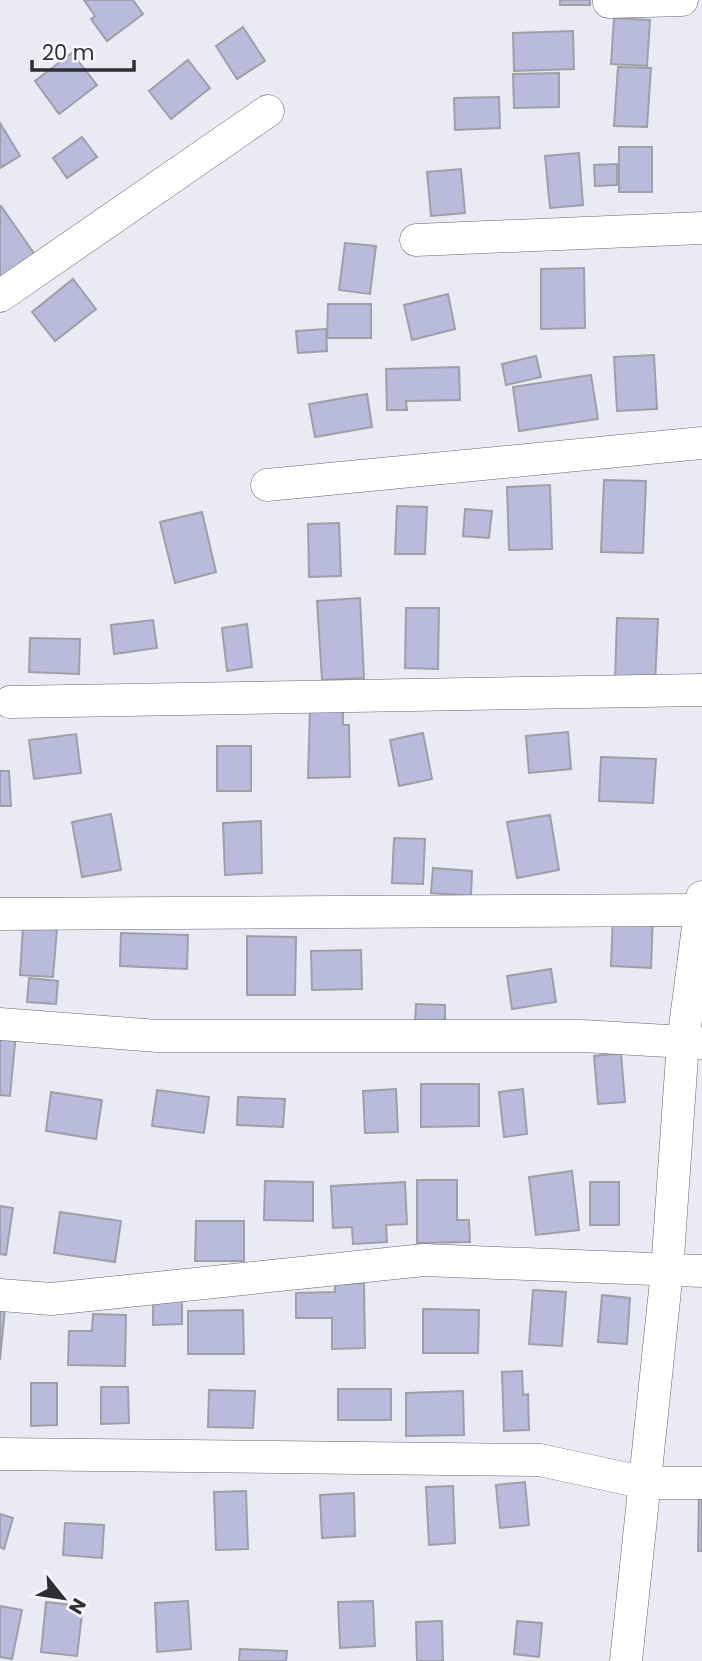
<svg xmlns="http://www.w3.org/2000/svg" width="702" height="1661" font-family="Poppins,sans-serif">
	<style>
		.building { fill: #b8bbdb; stroke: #9e9fa7; stroke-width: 2 }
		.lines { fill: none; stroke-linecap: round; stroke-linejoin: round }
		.street-casing { stroke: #66666e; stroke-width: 33 }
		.street { stroke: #fff; stroke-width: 32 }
	</style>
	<rect width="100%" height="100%" fill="#e9eaf3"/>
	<g class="building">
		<path d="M84,0h49l10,14 -36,27 -16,-22 4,-3z"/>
		<rect x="560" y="0" width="30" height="5"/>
		<path d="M614,18l36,2 -3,46 -36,-2z"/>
		<path d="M243,27l22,34 -28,18 -21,-33z"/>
		<path d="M573,31l1,38 -60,2 -1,-38z"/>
		<path d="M72,53l25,32 -38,29 -24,-33z"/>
		<path d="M188,60l22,28 -39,31 -22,-28z"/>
		<path d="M618,67l33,1 -4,59 -33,-1z"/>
		<path d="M559,73v34l-45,1 -1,-34z"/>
		<path d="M499,97l1,31 -45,2 -1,-32z"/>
		<path d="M0,123l20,33 -20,12z"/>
		<path d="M82,137l15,20 -30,21 -14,-20z"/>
		<rect x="619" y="147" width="33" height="45"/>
		<path d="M579,153l4,52 -33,3 -5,-52z"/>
		<path d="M617,164v21l-22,1 -1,-21z"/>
		<path d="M461,169l4,44 -34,3 -4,-44z"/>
		<path d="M1,206l37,53 -38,21v-73z"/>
		<path d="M345,243l31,3 -6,48 -31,-4z"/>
		<path d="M584,268l1,60 -44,1v-60z"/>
		<path d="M73,279l23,30 -41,32 -23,-29z"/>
		<path d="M448,294l7,35 -43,11 -8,-35z"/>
		<path d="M328,304h43v34h-44z"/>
		<path d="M326,329l1,22 -29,2 -2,-22z"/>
		<path d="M654,355l3,54 -40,2 -3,-54z"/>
		<path d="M536,356l5,21 -35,8 -4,-21z"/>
		<path d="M459,367l1,33 -54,1 1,9h-20l-1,-41z"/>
		<path d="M591,375l7,44 -79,12 -6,-44z"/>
		<path d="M367,394l5,33 -57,10 -6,-33z"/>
		<path d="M604,480l42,1 -3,72 -42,-1z"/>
		<path d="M550,485l2,64 -43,1 -2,-63z"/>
		<path d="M397,506l30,1 -2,47h-30z"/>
		<path d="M465,509l27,2 -3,27 -26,-2z"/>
		<path d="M202,512l14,60 -41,11 -15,-61z"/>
		<path d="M339,523l2,53 -32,1 -1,-53z"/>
		<path d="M360,598l4,80 -42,2 -5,-79z"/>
		<path d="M406,608h33l-1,61 -33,-1z"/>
		<path d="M617,618l41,1 -3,64 -40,-2z"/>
		<path d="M153,620l4,28 -43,6 -3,-29z"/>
		<path d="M247,624l5,43 -25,4 -5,-43z"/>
		<path d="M30,638l50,1 -1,35 -50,-2z"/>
		<path d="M343,707v18h6l1,52 -42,1 2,-70z"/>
		<path d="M568,732l3,37 -42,4 -3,-37z"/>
		<path d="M423,733l9,46 -33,7 -9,-46z"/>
		<path d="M76,734l5,39 -47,6 -5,-39z"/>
		<rect x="217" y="746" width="34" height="45"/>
		<path d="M601,757l55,2 -3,44 -54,-2z"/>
		<path d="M0,771h9l2,35h-11z"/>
		<path d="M111,814l10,56 -39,7 -10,-55z"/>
		<path d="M550,815l9,55 -42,8 -10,-56z"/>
		<path d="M261,821l1,52 -37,2 -2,-52z"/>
		<path d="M394,838l31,1 -2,45 -31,-1z"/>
		<path d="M433,868l39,3 -1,25 -40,-3z"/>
		<path d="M613,914l40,2 -2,52 -40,-2z"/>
		<path d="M23,927l34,2 -4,48 -33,-2z"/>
		<path d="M121,933l67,2 -1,34 -67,-3z"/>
		<path d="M247,936l49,1 -1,58h-48z"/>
		<path d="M361,950l1,39 -50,1 -1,-39z"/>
		<path d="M551,969l5,33 -44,7 -5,-33z"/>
		<path d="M29,978l29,3 -2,23 -29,-2z"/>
		<path d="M416,1004l29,1v20l-30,-1z"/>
		<path d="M0,1032l16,1 -6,63 -10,-1z"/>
		<path d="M621,1053l4,49 -27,2 -4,-48z"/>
		<path d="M421,1084h58v42l-58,1z"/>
		<path d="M396,1089l2,43 -33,1 -2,-42z"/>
		<path d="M523,1089l4,45 -23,3 -5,-45z"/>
		<path d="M157,1090l52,7 -5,36 -52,-7z"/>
		<path d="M51,1092l51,8 -6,39 -50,-8z"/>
		<path d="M238,1097l47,2 -2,28 -46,-2z"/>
		<path d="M572,1171l7,59 -43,5 -7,-58z"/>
		<path d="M417,1180h40v40h12l1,22 -53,1z"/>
		<path d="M265,1181l48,1v39l-49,-1z"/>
		<path d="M405,1182l2,42 -21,1 1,17 -34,2 -1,-17 -19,1 -2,-42z"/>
		<rect x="590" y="1182" width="29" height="43"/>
		<path d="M0,1206l13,2 -7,47 -6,-1z"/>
		<path d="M60,1212l61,9 -6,41 -61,-9z"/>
		<path d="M196,1221h48v40h-49z"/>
		<path d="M364,1283l1,65 -33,1v-31h-36v-25l39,-1v-8z"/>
		<path d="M533,1290l33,2 -4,54 -33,-2z"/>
		<path d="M182,1294v30l-29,1v-30z"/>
		<path d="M602,1295l28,3 -3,46 -29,-2z"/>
		<path d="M0,1308h5l-5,52z"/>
		<path d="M423,1309l56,1 -1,43h-55z"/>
		<path d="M243,1310l1,44h-56v-43z"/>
		<path d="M93,1314l33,1 -1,51 -57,-1 1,-34h23z"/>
		<path d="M522,1371l1,24 5,-1 1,36 -25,1 -2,-59z"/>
		<path d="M31,1383h26v42l-26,1z"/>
		<path d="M101,1387h27l1,36 -28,1z"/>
		<rect x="338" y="1389" width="53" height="31"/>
		<path d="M209,1390l46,1 -2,37 -45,-1z"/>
		<path d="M463,1391l1,44 -58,1v-43z"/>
		<path d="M525,1482l4,43 -29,3 -4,-43z"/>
		<path d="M453,1486l2,57 -26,2 -3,-58z"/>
		<path d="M246,1491l2,58 -32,1 -2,-58z"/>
		<path d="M354,1493l1,43 -33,2 -2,-43z"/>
		<path d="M699,1496h3v55h-4z"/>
		<path d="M0,1514l13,4 -9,31 -4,-2z"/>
		<path d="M65,1523l39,2 -2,33 -39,-3z"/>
		<path d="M188,1601l3,48 -34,3 -2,-49z"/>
		<path d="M373,1601l2,45 -35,2 -2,-46z"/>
		<path d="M46,1602l37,4 -6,50 -36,-4z"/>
		<path d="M0,1606l22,4 -10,49 -12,-2z"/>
		<path d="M442,1621l1,40h-26l-1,-39z"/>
		<path d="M517,1621l25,2 -3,34 -25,-3z"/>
		<path d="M240,1649l47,2 -1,10h-47z"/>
	</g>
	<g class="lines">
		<defs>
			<g id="street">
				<path d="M609,2l73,-2"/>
				<path d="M416,240l286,-12"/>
				<path d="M0,296l268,-185"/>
				<path d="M267,485l435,-42"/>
				<path d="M10,702l692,-12"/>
				<path d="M0,914l701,-4"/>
				<path d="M0,1024l158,12h424l120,7"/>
				<path d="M0,1295l51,4 373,-39 278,11"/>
				<path d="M0,1454l540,6 106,23h56"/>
				<path d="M626,1661l41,-390 16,-229 19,-145"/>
			</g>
		</defs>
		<use href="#street" class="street-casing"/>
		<use href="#street" class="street"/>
	</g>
	<g transform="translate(63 1598) rotate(120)" stroke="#f7f7fe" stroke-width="5" paint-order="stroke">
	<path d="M0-5L12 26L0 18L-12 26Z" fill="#2e2f32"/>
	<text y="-10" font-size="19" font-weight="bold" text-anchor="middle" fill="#2e2f32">N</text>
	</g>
	<path d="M32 60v10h102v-10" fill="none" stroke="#2e2f32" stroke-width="3.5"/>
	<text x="42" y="60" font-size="21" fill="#2e2f32" stroke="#f7f7fe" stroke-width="5" paint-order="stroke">20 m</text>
</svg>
